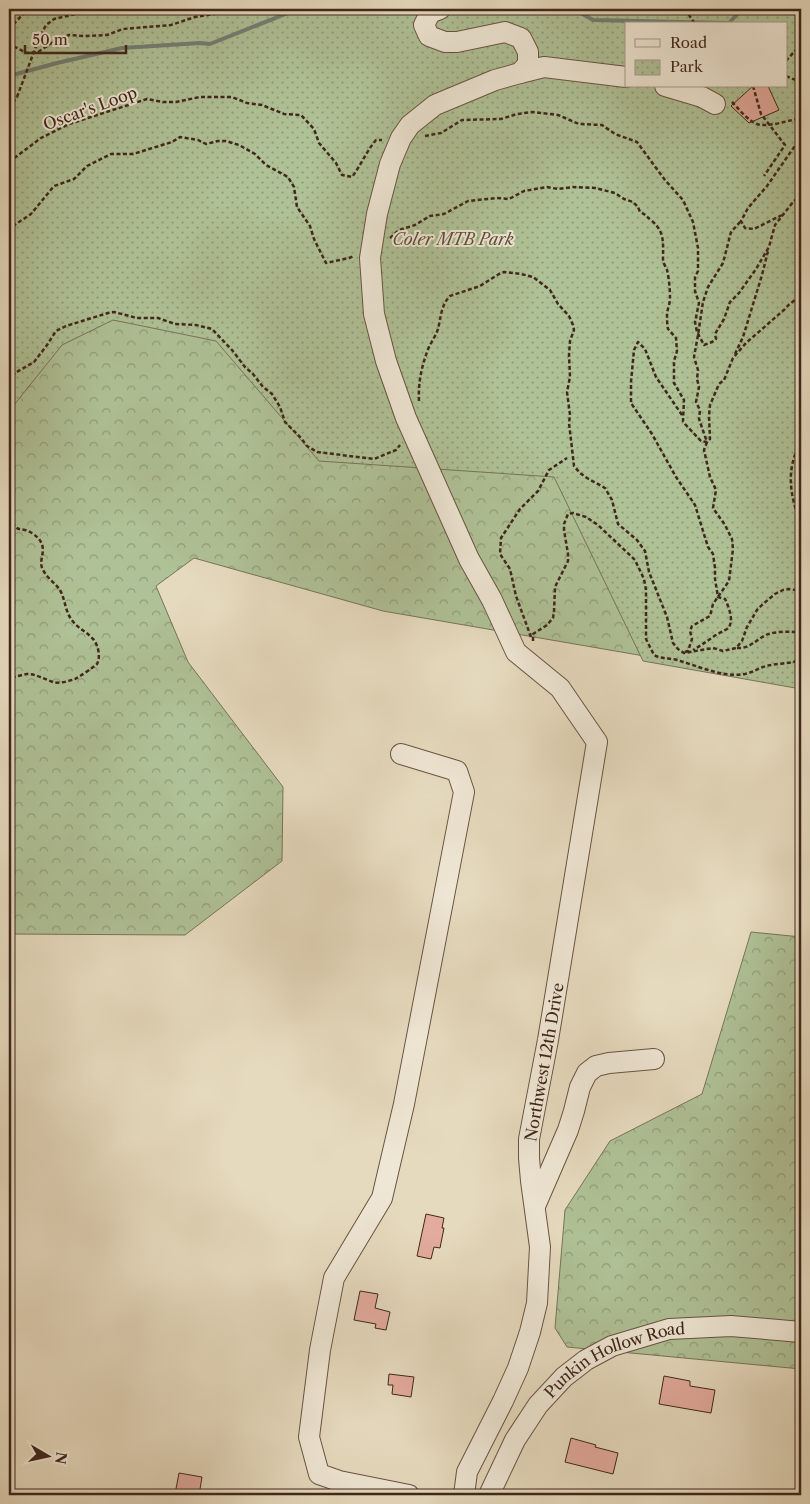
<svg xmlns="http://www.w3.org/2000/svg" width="810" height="1504" font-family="'Libre Caslon Text',serif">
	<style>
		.forest { fill: url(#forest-crowns); stroke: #777459; fill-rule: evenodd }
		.park { fill: url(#park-dots); stroke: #777459; fill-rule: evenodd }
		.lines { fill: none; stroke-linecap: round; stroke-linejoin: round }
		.stream { stroke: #737f77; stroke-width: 4 }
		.building { fill: #e3ab9d; stroke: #3f271c }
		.minor-casing { stroke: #695444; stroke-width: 22 }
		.path { stroke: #3f271c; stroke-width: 2.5; stroke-dasharray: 4 2.5; stroke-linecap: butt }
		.minor { stroke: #efe7d5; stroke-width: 20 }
		.path-bridge { stroke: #3f271c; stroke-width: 2.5; stroke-dasharray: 4 2.5; stroke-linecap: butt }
		.labels { text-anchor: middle; stroke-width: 4; stroke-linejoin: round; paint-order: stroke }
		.street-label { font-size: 16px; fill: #3f271c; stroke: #efe7d5 }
		.park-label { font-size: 16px; font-style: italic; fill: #5b4e3a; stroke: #efe7d5 }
	</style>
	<defs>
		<pattern id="forest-crowns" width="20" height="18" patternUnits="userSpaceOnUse" patternTransform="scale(1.25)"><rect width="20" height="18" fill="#afc196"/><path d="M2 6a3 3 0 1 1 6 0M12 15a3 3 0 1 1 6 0" fill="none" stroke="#909d7a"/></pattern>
		<pattern id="park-dots" width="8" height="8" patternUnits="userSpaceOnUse" patternTransform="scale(1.25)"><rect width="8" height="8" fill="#afc196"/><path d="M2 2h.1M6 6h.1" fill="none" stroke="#909d7a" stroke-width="1.8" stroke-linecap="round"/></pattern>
	</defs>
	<rect width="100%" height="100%" fill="#e6dabe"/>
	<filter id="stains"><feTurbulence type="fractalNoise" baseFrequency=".004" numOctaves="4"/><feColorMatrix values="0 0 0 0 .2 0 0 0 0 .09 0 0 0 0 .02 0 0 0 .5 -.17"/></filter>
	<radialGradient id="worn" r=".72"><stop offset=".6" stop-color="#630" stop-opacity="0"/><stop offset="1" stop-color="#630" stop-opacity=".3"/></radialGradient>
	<g class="forest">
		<path d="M9,9h792v674l-418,-72 -189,-53 -38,28 32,76 95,125 -1,74 -97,74 -176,-1zM626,24h160v62h-160z"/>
		<path d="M751,932l50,5v432l-234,-22 -12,-19 10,-118 45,-69 92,-47z"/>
	</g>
	<path class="park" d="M9,9h792v680l-158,-28 -89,-184 -235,-16 -103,-120 -103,-21 -51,25 -52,65 -1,12zM626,24h160v62h-160z"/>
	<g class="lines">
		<g class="stream">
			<path d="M574,9l19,11 136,3 13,-14"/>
			<path d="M9,76l48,-13 65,-15 78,-5 10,1 88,-35"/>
		</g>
	</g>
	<g class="building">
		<path d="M753,86h15l11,24 -30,13 -18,-17z"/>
		<path d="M426,1214l18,4 -2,10h2l-4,20 -6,-1 -3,12 -14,-3z"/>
		<path d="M360,1291l18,3 -3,14 15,4 -4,18 -11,-2 1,-4 -22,-4z"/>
		<path d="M389,1374l25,3 -3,20 -19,-3 1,-9h-5z"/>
		<path d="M664,1376l26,5v5l25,4 -4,23 -52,-9z"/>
		<path d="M571,1438l25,7 -1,2 23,6 -5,21 -48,-12z"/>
		<path d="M179,1473l23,4 -3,18 -24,-1z"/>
	</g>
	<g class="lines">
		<defs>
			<g id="minor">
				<path d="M440,9l-10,4 -6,12 5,11 16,6h12l48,-10 16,6 7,14v12l-8,9 -25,7 -60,25 -25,20 -9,13 -11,26 -13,50 -7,44 4,56 12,47 20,57 63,141 23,41 24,52 44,36 37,54 -49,298 -19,99v19l2,23 9,66 -3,56 -7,29 -12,36 -15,33 -36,71 -3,23"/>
				<path d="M520,73l24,-6 82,10"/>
				<path d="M665,86l37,11 13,7"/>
				<path d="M401,754l56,17 7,21 -60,312 -22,94 -48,80 -14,72 -11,87 10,37 20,7 70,14"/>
				<path d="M535,1206l33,-76 6,-19 6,-24 7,-14 9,-7 13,-3 45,-4"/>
				<path id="s1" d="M489,1495l26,-55 23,-35 26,-28 22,-17 26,-14 57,-17 62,-3 70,6"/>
			</g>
		</defs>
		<use href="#minor" class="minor-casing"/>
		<g class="path">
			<path d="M685,9l10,15"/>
			<path d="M9,29l19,-20"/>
			<path d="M38,41l8,-16 8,-6 42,-10"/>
			<path d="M9,42l4,4 14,7 11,-1 15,-10 16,-7 16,1 22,-1 16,-6 48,-4 24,-8 25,-4 8,-4"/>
			<path d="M786,61l15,-17"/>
			<path d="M786,76l7,3 8,2"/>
			<path d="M753,86l8,28 24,31 -21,31"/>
			<path d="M732,102c7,7 15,18 25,22 10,4 33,-4 44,-6"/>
			<path d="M9,108l8,-11"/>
			<path d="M425,136l16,-3 21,-13 39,-1 16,-5 16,-2 25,3 21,9 23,1 13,9 22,8 28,38 18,20 10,22 5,26v23l-3,6v14l4,12 -4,19 2,10 7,13 8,-3 4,-3 -1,-5 9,-15 6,-17 9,-9 17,-24 13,-22 6,-22 18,-23 8,-7"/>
			<path d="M9,162l32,-24 28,-14 78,-25 16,3h13l24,-5h32l15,6 15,2 22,9 17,1 13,14 5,14 17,20 6,12 10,2c9,-12 14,-25 24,-37h6"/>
			<path d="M782,215l-28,14 -9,-1 -4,-7 7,-13 19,-22 32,-46 2,-2"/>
			<path d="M9,231l1,-3 21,-14 23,-28 20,-7 13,-13 24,-12h22l39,-12 8,-5 18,3 8,4 12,-3h8l13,4 16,9 11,11 22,12 6,10 3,20 13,19 4,13 12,24 23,-5 5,-2"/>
			<path d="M390,238l9,-8 16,-5 15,-9 14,-2 24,-13 29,-3 12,1 15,-8 23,-4 11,2 15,-2 22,1 20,5 9,6 9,3 5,5 2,5c5,2 7,5 12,9 13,11 11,22 11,39 0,3 3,7 4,10 2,7 3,21 3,28 0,5 -2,10 -3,15 0,5 0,11 1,16l8,9 1,13 -3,10v22l10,17 -1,21 2,3 16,17 6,1 3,-3 -1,-23 1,-11 9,-21 5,-4 9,-22 13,-15 39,-34c5,-7 11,-8 16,-15"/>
			<path d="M735,354l8,-17 19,-62 6,-24"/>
			<path d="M9,382l6,-9 19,-11 13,-17 9,-14 10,-5 42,-13 6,-1 23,6h21l17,6 21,1 16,4 20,21 13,17 8,7 10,13 9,7 8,13 5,15 16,16 6,8 10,6 57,7 22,-9 4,-5"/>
			<path d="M419,401c-1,-19 3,-37 10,-54 3,-6 7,-12 9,-18 3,-12 3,-24 12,-33l30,-10 19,-12 5,-2 17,2 12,3 17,13 8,14 11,12 4,9 1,5 -4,11 -1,14 1,22 -3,15 3,23 -1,8 5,43 6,7 7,5 18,10 7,12 6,24 19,16 8,11 4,21 18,45 6,26 5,6 6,4 29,-5 10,3 13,-3 6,-7 5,-14 10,-17 6,-6 12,-10 8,-4 6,-1 12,2"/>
			<path d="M682,415l-26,-38 -11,-28 -7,-7 -4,8 -3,32v21l21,31 24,43 19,28 13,42 5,7 2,14v11l3,18 7,2c4,8 10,24 2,30 -5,3 -10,5 -14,8 -7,5 -13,9 -20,13"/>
			<path d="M801,442c-16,28 -11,54 0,82"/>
			<path d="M9,517c2,3 4,7 6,9 3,4 6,3 10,4 5,1 10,5 13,8 11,12 -1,22 5,32 4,8 12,13 17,20 5,9 5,20 11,29 6,9 15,12 22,20 5,5 8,18 4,25 -3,3 -18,13 -22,15 -6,2 -16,5 -22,3 -9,-3 -17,-8 -26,-8 -6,1 -12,3 -18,4"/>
			<path d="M531,637l-15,-41 -6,-27 -10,-15 1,-16 19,-29 18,-18 11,-21 18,-12"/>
			<path d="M533,641v-7l14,-9 6,-7 1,-7 1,-24 13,-26v-7l-4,-24v-6l4,-10 5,-1 13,4 12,8 37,35 9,19 2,11v49l8,16c7,4 15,3 23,5 21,6 46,18 68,14 9,-2 17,-8 26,-9 10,-2 21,-1 30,-6"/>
			<path d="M737,648c12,1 19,-8 29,-13 10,-4 25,-4 35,-2"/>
			<path d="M685,652l3,-1 4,-12 -2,-8 2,-5 18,-10 3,-12 16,-23 4,-32 -1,-10 -7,-14 -12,-17 3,-18 -6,-13 -6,-27 3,-8 -8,-23 1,-9 -4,-8 3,-15 -2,-8 1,-9 -4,-13 4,-22 5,-33 5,-15 15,-24 8,-31 10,-11"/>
		</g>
		<use href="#minor" class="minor"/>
		<path class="path-bridge" d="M17,97l21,-56"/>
	</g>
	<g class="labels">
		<g class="street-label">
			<text transform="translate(90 108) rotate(-20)" y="6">Oscar's Loop</text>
			<text transform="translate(544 1062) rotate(-80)" y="6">Northwest 12th Drive</text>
			<text dy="6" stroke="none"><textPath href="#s1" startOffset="195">Punkin Hollow Road</textPath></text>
		</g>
		<g class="park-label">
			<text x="453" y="245">Coler MTB Park</text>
		</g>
	</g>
	<rect width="810" height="1504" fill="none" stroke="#e6dabe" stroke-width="30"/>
	<rect x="10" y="10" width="790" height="1484" fill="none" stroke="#3f271c" stroke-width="2.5"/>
	<rect x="15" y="15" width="780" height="1474" fill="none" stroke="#3f271c"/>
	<rect x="625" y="22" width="162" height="65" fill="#efe7d5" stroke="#a99a8b"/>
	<rect x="635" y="39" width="25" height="8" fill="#efe7d5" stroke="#a99a8b"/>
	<text x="670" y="48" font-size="15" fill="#3f271c">Road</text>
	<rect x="635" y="60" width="25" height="15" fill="url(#park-dots)" stroke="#a99a8b"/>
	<text x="670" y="72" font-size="15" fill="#3f271c">Park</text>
	<g transform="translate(48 1456) rotate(99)" stroke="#efe7d5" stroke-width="4" paint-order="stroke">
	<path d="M0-4L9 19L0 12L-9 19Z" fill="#3f271c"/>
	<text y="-8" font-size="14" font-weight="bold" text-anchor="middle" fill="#3f271c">N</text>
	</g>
	<path d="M25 45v8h101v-8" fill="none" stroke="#3f271c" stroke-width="2.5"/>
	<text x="32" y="45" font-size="15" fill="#3f271c" stroke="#efe7d5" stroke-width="4" paint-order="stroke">50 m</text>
	<rect width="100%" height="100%" filter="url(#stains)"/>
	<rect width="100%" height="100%" fill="url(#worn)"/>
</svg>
